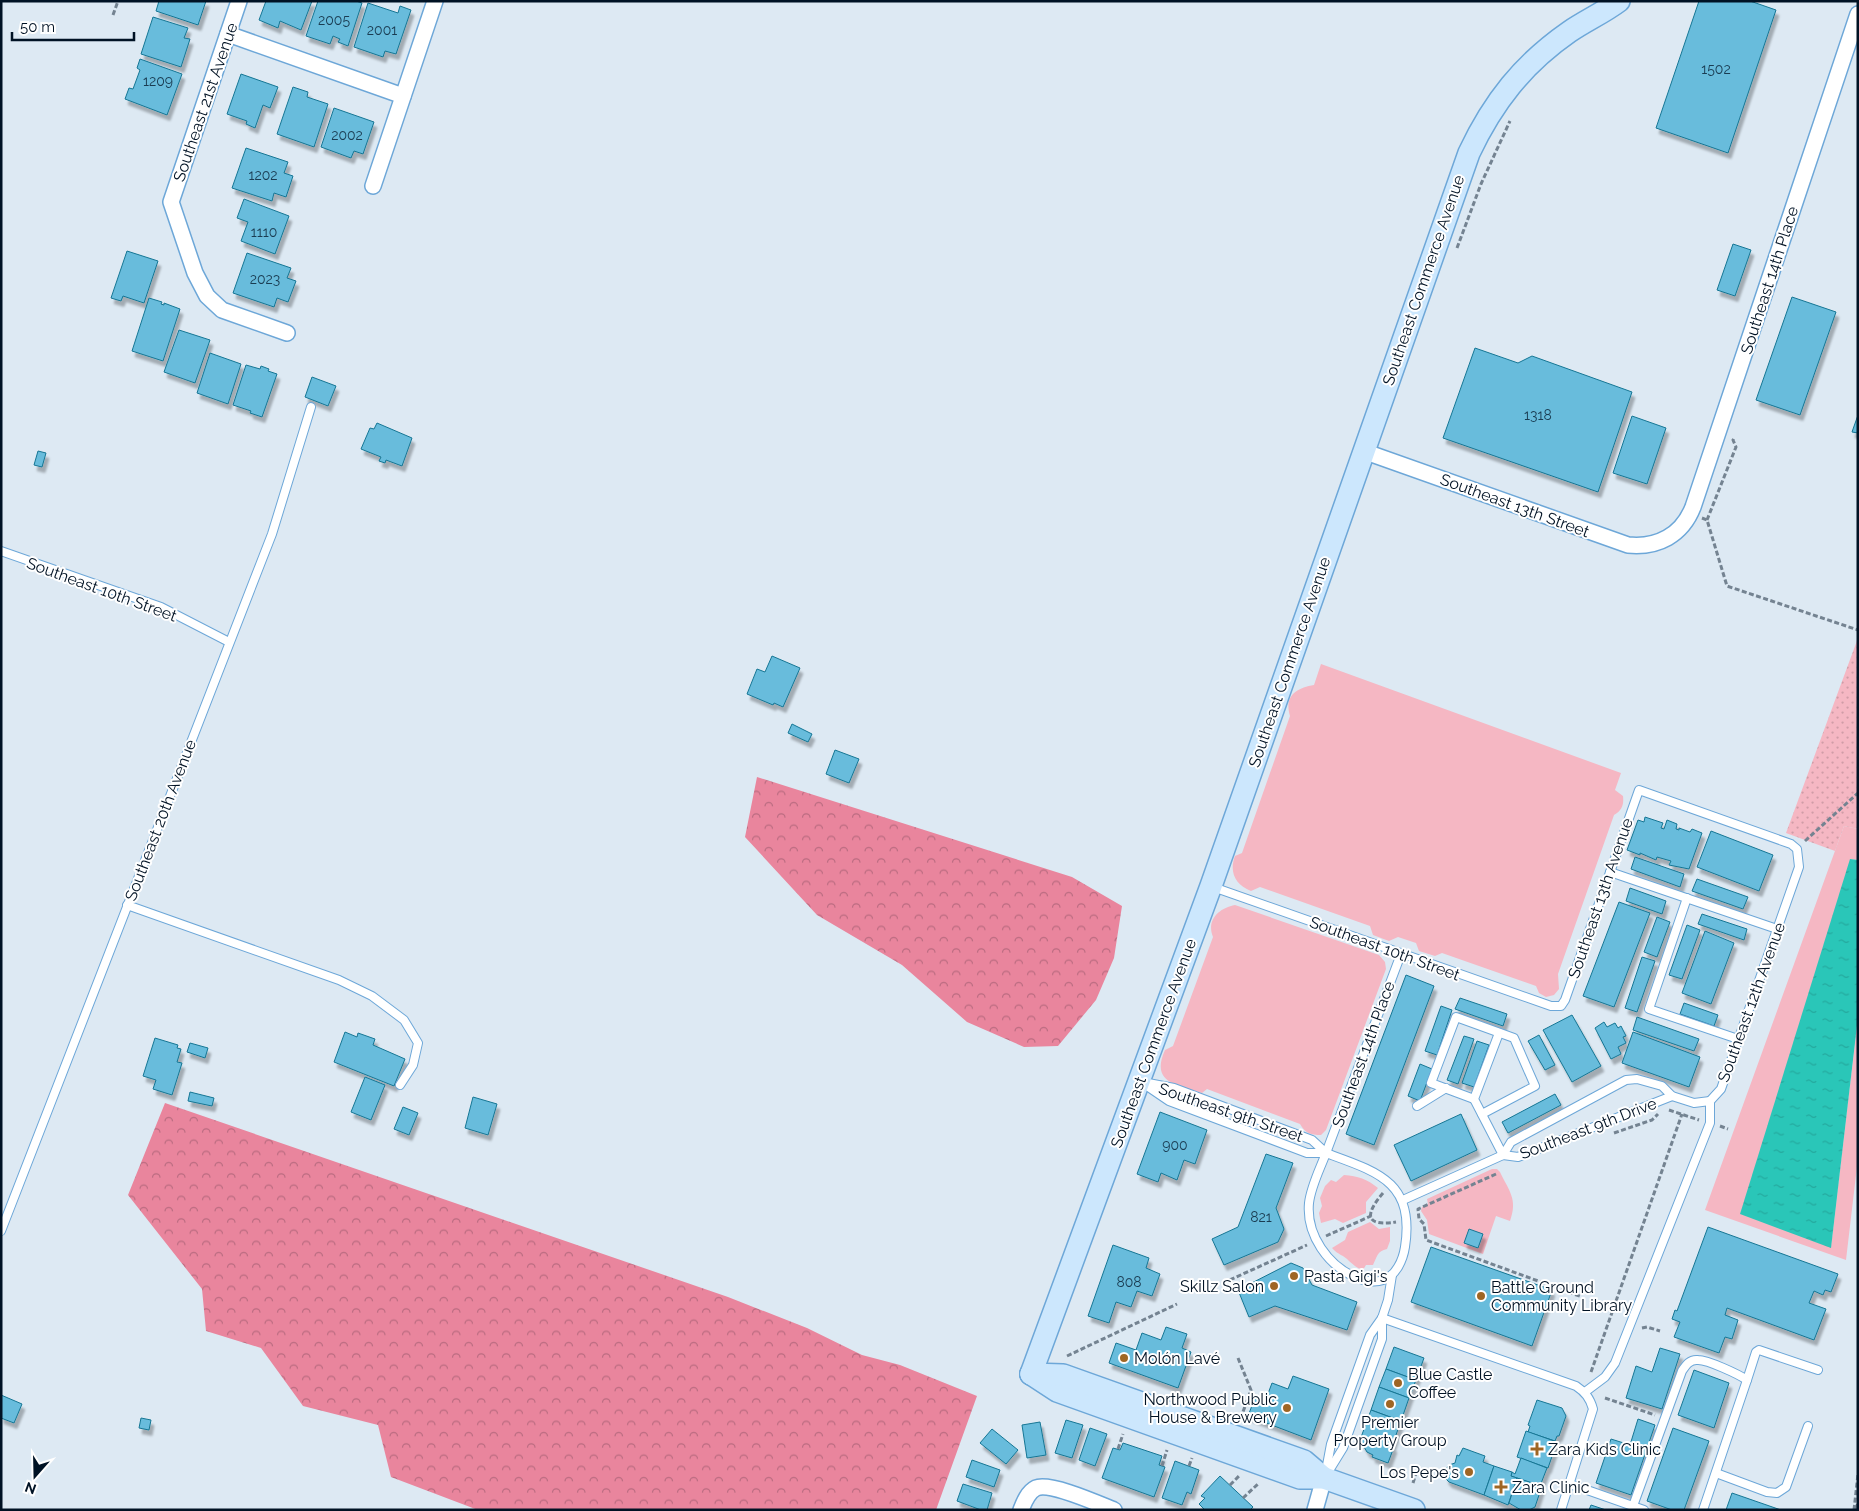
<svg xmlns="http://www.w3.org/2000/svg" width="1859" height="1511" font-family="Raleway,sans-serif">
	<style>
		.grass { fill: #f5b7c3 }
		.forest { fill: url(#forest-crowns) }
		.park { fill: url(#park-dots) }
		.water { fill: url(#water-ripples) }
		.building { fill: #68bcdc; stroke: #167694; filter: url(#shadow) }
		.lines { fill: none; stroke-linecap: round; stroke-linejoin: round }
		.lane-casing { stroke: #6da7d8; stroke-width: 10 }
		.street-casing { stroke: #6da7d8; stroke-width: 18 }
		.secondary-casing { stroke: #6da7d8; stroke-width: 24 }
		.path { stroke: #748391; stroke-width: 3; stroke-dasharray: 5 2.5; stroke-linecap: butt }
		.lane { stroke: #fff; stroke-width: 8 }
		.street { stroke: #fff; stroke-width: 15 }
		.secondary { stroke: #cce7fd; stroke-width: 21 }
		.rail { stroke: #657482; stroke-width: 4; stroke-dasharray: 6 6; stroke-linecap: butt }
		.poi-dot { fill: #9f6624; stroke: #fff; stroke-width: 2 }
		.labels { text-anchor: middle; stroke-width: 4; stroke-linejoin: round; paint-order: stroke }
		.number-label { font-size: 14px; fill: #1a3c52 }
		.street-label { font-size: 16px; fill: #001224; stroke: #fff }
		.poi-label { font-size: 16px; fill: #001224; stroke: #fff; text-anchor: start }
	</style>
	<defs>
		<pattern id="forest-crowns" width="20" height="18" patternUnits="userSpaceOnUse" patternTransform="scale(1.25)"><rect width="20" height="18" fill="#e9859d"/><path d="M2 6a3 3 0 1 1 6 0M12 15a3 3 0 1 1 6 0" fill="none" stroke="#ba6b80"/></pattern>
		<pattern id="park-dots" width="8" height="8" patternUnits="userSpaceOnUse" patternTransform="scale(1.25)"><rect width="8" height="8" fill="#f5b7c3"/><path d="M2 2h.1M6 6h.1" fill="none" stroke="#d09ca7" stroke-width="1.8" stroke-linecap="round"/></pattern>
		<pattern id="water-ripples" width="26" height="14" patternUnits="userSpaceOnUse" patternTransform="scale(1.25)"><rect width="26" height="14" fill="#2ac6b8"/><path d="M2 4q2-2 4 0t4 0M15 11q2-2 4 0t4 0" fill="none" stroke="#24a99e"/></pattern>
		<filter id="shadow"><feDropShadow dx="3" dy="5.5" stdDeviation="1" flood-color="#0004"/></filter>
	</defs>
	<rect width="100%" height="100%" fill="#dde9f3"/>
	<g class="grass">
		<path d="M1321,664l300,109 -6,17 8,6c1,9 -1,14 -9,19l-56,159 1,15 -5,6 -8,2 -7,-4 -3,-7 -94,-33 -7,3 -16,-5 -3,-8 -18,-6 -9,4 -16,-6 -3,-9 -110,-39 -9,4c-16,-6 -22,-19 -16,-35l7,-3 48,-137c-6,-20 6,-28 24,-31z"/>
		<path d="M1844,826l14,3v31l-8,-1 -19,388 27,-230v141l-12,102 -141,-50z"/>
		<path d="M1235,905l144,50 6,7 1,7 -60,161 -5,5c-10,0 -16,-2 -21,-11l-93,-35 -5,4c-25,-8 -52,-10 -37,-43l8,-4 40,-109c-7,-17 6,-29 22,-32z"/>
		<path d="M1492,1169h5l3,3c9,19 18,27 10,49l-14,-5 -13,38 -54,-20 -2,-14 -6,-9 1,-4 6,-3 -1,-5z"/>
		<path d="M1344,1175c14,1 23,4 34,13l-12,14v11l-23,10 -8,-4 -14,4 -2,-10 3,-7 -2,-8 5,-12 6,-6 5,2z"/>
		<path d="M1370,1222l9,7 11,-2v14l-3,8c-10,2 -10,8 -14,16h-7l-3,5c-7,-2 -9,-5 -14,-9 -5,-6 -11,-6 -17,-13l13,-8 3,-8z"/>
	</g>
	<g class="forest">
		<path d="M757,777l315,100 50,29 -8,52 -18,42 -38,46 -34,1 -57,-25 -65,-57 -85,-50 -72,-78z"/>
		<path d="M165,1103l563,194 79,31 55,27 38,10 77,31 -41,114h-458l-87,-33 -13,-52 -75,-19 -42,-58 -55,-17 -4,-42 -74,-94z"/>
	</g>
	<path class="park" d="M1858,638v191l-14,-3 -9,25 -49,-18z"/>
	<path class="water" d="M1850,859l8,1v157l-27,231 -91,-34z"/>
	<g class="building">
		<path d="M159,1h47l-8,24 -42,-14z"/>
		<path d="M266,1h46l-11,29 -21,-9 -2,7 -19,-8z"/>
		<path d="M318,1h38l6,2 -14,43 -10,-4 2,-3 -7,-3 -3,8 -24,-8z"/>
		<path d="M1699,1h51l26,9 -48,143 -72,-25z"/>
		<path d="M368,3l30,10 2,-7 11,4 -15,44 -11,-3 -2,6 -29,-10z"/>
		<path d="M153,17l35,11 -4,10 6,1 -9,28 -40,-13z"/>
		<path d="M140,59l42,15 -15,41 -42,-16 4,-11 4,1 7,-19 -3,-2z"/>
		<path d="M241,74l37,13 -8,21 -7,-3 -8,23 -9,-4 1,-3 -20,-7z"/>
		<path d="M293,87l15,5 -1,5 21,7 -14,43 -37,-13z"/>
		<path d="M334,108l40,14 -11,32 -9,-3 -3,7 -30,-11z"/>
		<path d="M246,148l42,14 -4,11 9,3 -7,21 -12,-4 -2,8 -40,-13z"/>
		<path d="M244,199l45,17 -14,38 -34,-13 7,-19 -11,-4z"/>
		<path d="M1733,244l18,6 -16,46 -18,-6z"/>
		<path d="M127,251l31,10 -14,42 -21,-7 -2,5 -10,-3z"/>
		<path d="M247,253l44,15 -4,10 9,3 -8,21 -11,-4 -3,9 -41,-14z"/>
		<path d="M1792,297l44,15 -36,103 -44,-15z"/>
		<path d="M149,298l13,4 -1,2 3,1v-2l16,6 -17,52 -31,-10z"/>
		<path d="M179,330l31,10 -15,43 -31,-11z"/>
		<path d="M1475,348l43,15 14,-7 100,36 -34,100 -155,-54z"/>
		<path d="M210,353l31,11 -13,40 -31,-11z"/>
		<path d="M246,365l14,4 1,-3 8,3 -1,2 9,3 -15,43 -12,-4 1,-2 -18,-6z"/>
		<path d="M312,377l24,9 -8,20 -23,-9z"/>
		<path d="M1858,415v18l-6,-1z"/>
		<path d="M1632,416l34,12 -19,56 -34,-11z"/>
		<path d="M377,423l35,15 -10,28 -16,-6 -1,3 -6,-2 2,-4 -20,-8 9,-21 4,1z"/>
		<path d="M38,451l8,2 -4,14 -8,-2z"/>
		<path d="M772,656l28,12 -17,39 -9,-4 -1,2 -26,-11 10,-25 8,3z"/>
		<path d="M792,724l20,10 -4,8 -20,-9z"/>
		<path d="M835,750l24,9 -10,24 -23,-9z"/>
		<path d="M1645,817l18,6 -2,5 3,1 3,-9 10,4 -1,5 3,1v-2l11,4 2,-3 10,4 -13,36 -20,-4 2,-4 -14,-4 -1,3 -16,-7v2l-13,-5 11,-30 6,2z"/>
		<path d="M1711,831l62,24 -14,36 -62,-24z"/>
		<path d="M1635,857l49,17 -4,13 -49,-18z"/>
		<path d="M1697,879l51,18 -5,12 -51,-18z"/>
		<path d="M1630,888l36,13 -4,13 -36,-13z"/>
		<path d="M1619,902l31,11 -36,94 -31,-11z"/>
		<path d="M1702,914l45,15 -3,11 -46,-16z"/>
		<path d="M1657,917l13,5 -13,35 -13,-5z"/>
		<path d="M1687,925l13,5 -18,49 -13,-4z"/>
		<path d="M1705,931l29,12 -23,61 -29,-11z"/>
		<path d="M1642,957l13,4 -18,51 -12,-4z"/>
		<path d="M1406,975l28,11 -60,159 -28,-11z"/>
		<path d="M1460,998l47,16 -4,12 -48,-17z"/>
		<path d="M1684,1003l34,12 -4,11 -34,-12z"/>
		<path d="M1441,1006l11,4 -15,45 -12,-4z"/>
		<path d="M1572,1015l29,51 -29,16 -29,-52z"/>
		<path d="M1637,1017l62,22 -5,12 -61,-21z"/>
		<path d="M1604,1022l3,5 8,-4 3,5 3,-2 5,10 -3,1 3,6 -8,4 3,7 -10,5 -16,-31z"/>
		<path d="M345,1032l12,5 1,-4 17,6 -2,6 32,14 -11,27 -60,-24z"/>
		<path d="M1633,1032l67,25 -11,30 -67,-24z"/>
		<path d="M1539,1035l16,30 -10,5 -17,-29z"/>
		<path d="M1464,1036l10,3 -16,45 -11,-4z"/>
		<path d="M155,1038l23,7 -1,3 4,1 -4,13 5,1 -10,32 -19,-6 3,-9 -13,-4z"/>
		<path d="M1477,1041l12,4 -15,42 -12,-4z"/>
		<path d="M190,1043l18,5 -3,10 -18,-6z"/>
		<path d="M1420,1064l12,5 -12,32 -12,-5z"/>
		<path d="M365,1077l20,8 -14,35 -20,-8z"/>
		<path d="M190,1092l24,6 -2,8 -24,-5z"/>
		<path d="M1555,1094l6,11 -53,28 -6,-11z"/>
		<path d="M473,1097l24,7 -9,31 -23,-7z"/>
		<path d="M403,1107l15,6 -9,22 -15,-6z"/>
		<path d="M1160,1112l47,18 -12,34 -11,-4 -7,20 -16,-7 -3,9 -21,-8z"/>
		<path d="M1461,1114l16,36 -66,31 -17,-36z"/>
		<path d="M1266,1154l27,9 -17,45 8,21 -6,13 -54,23 -12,-26 26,-12z"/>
		<path d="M1708,1227l130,47 -7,18 -6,-2 -2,5 -9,-4 -5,12 17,6 -12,31 -87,-32 -2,7 13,5 -6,19 -7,-2 -6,16 -45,-16 6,-15 -8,-3 3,-9 2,1z"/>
		<path d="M1469,1229l14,5 -5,14 -14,-5z"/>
		<path d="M1113,1245l36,13 -3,10 14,6 -8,22 -15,-5 -6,16 -15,-5 -7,21 -21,-7z"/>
		<path d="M1431,1247l121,43 -20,56 -121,-44z"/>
		<path d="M1291,1263l12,5 9,17 45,17 -10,28 -72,-24 -26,11 -11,-27z"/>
		<path d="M1166,1327l21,7 -5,14 9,4 -13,36 -69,-25 7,-20 20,7 6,-17 19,7z"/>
		<path d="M1394,1347l30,11 -8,22 -30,-11z"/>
		<path d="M1660,1348l20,6 -18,55 -36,-11 10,-32 16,6z"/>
		<path d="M1386,1369l30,11 -7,18 -30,-11z"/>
		<path d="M1694,1370l35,13 -15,45 -36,-13z"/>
		<path d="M1293,1376l36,13 -18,51 -63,-24 8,-21 10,4 6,-16 16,6z"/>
		<path d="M1379,1387l30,11 -8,23 -30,-11z"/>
		<path d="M1,1395l21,9 -8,19 -13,-5z"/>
		<path d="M1537,1400l25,8 4,8 -7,20h-2l-2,5 -27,-9 2,-6 -2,-1z"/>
		<path d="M1371,1410l30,11 -9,25 2,1 -6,16 -16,-6 1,-2 -6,-3 -7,-12z"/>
		<path d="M141,1418l10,2 -2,10 -10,-2z"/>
		<path d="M1638,1419l17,6 -24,70 -35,-12 15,-44 19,6z"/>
		<path d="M1066,1420l17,5 -11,33 -17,-5z"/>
		<path d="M1040,1422l6,33 -19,3 -5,-33z"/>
		<path d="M1090,1428l17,6 -12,32 -16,-6z"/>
		<path d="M1673,1428l36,13 -25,69h-12l-25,-9z"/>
		<path d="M992,1429l26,21 -12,14 -26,-21z"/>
		<path d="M1526,1431l31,11 -9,26 -31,-11z"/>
		<path d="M1123,1443l39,13 -3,9 6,2 -11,30 -52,-19 11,-30 7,2z"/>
		<path d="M1463,1448l22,8 -2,6 11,4 -10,29 -35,-13 -3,-3v-10l3,-4 6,-2 2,-8 2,1z"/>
		<path d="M1521,1458l26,10 -7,18 -29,-10 1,-4 3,2z"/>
		<path d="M972,1460l28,10 -6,17 -28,-10z"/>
		<path d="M1175,1461l24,9 -8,24 -4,-2 -5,13 -20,-7z"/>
		<path d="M1494,1466l18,6 -1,4 6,2 -9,27 -24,-10z"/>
		<path d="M1220,1476l33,31 -3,3h-45l-6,-6 6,-6 -4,-2z"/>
		<path d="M1517,1478l25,8 -7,21 -6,3h-8l-12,-7z"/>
		<path d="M963,1484l29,9 -5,17h-6l-24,-9z"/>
		<path d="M1732,1493l49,17h-55z"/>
		<path d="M1591,1505l15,5h-17z"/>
	</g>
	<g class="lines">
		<defs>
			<g id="lane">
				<path d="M1,551l160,56 68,35"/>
				<path d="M1610,872l167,57"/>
				<path d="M1213,887l338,119h10l4,-6 74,-210 152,54 6,5 2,18 -78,222 -11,12v22l-95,240 -10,14 -20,15"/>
				<path d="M1687,898l-38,111 89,30"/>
				<path d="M127,905l212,75 33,16 32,24 14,23 -5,22 -13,20"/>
				<path d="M1499,1033l-25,66 29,56"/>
				<path d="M1141,1082l28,19 138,52h19"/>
				<path d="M1143,1082l31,6 138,52 14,13"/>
				<path d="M1474,1099l-43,-16 25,-66 58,21 21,48 -53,28"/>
				<path d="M1417,1106l29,-18"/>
				<path d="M1326,1153c52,19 89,29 79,94 -2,13 -9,29 -22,33 -8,3 -19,1 -26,-2 -29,-12 -51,-43 -48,-75 2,-17 11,-34 17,-50z"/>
				<path d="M1326,1153l75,-199"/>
				<path d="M1503,1155l15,2 154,-61"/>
				<path d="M1403,1200l100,-45 8,-13 115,-62 11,-1 25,7 10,10 22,7 16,-2"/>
				<path d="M1,1231l271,-697 39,-127"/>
				<path d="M1382,1318l194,68c9,6 14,12 17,23l-32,101"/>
				<path d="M1747,1380l9,-28 3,-2 59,20"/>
				<path d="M1716,1473l51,19 10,1 9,-6 22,-61"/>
				<path d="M1327,1474l16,-26 39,-109v-21"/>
				<path d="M1325,1476l6,-32 39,-109 12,-17 6,-18 4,-25"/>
				<path d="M1570,1484l74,26"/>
				<path d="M1633,1506l49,-135c4,-6 8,-12 16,-11 10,0 40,14 49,20l-44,130"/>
			</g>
			<g id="street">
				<path d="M239,1l-68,201 24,71 12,23 15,14 65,23"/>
				<path d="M228,34l175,62"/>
				<path d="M373,186l62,-185"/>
				<path d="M1363,451l265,94c30,3 54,-10 65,-38l165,-493"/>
				<path d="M1021,1510c3,-8 7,-18 15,-22 14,-6 63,16 78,22"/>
				<path d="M1315,1510l9,-32"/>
			</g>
			<g id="secondary">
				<path d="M1031,1374l180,-488 258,-733c24,-51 54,-89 100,-121 16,-11 34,-19 50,-31"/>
				<path d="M1031,1374l26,17 243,87h24l90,32"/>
				<path d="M1031,1374l32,1 241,86 20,17"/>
			</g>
		</defs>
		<use href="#lane" class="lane-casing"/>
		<use href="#street" class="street-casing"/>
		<use href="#secondary" class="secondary-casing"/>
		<g class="path">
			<path d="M113,15l5,-14"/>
			<path d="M1457,248l24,-64 29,-63"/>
			<path d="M1702,518l5,2 20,66 131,44"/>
			<path d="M1707,520l29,-73 -3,-7 1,-2"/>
			<path d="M1805,841l53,-48"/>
			<path d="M1669,1110l30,10"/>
			<path d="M1720,1126l8,3"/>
			<path d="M1614,1133l38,-13 6,-6"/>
			<path d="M1496,1174l-78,35 1,10 5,5 2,16 156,57"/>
			<path d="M1383,1193c-17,20 -20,34 13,29"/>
			<path d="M1326,1236l45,-20"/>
			<path d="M1223,1283l84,-38"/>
			<path d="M1642,1328l5,-1 13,4"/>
			<path d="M1067,1356l110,-52"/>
			<path d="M1238,1358l13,32 -11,30"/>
			<path d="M1591,1372l91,-258"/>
			<path d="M1605,1398l50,17"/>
			<path d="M1118,1449l5,-15"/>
			<path d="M1162,1466l5,-16"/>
			<path d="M1189,1466l3,-8"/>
			<path d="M1413,1483l4,-13"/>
			<path d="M1230,1485l10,-10"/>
			<path d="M1243,1498l16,-15"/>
			<path d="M1854,1510l4,-36"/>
		</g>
		<use href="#lane" class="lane"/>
		<use href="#street" class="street"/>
		<use href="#secondary" class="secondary"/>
		<path class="rail" d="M1857,1510l1,-7"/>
	</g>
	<g class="poi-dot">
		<circle cx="1294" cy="1276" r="5"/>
		<circle cx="1274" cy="1286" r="5"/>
		<circle cx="1481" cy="1296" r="5"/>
		<circle cx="1124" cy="1358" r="5"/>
		<circle cx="1398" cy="1383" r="5"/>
		<circle cx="1390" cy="1404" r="5"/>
		<circle cx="1287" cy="1408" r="5"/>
		<path d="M1534.5 1441.5h5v5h5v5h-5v5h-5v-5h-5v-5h5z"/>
		<circle cx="1469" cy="1472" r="5"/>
		<path d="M1498.5 1479.5h5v5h5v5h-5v5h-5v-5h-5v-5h5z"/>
	</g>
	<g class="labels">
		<g class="number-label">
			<text x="334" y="25">2005</text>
			<text x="382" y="35">2001</text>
			<text x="1716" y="74">1502</text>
			<text x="158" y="86">1209</text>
			<text x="347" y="140">2002</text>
			<text x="263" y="180">1202</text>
			<text x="264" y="237">1110</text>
			<text x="265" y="284">2023</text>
			<text x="1538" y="420">1318</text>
			<text x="1175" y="1150">900</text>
			<text x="1261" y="1222">821</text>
			<text x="1129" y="1287">808</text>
		</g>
		<g class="street-label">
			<text transform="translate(205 102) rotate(-71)" y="6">Southeast 21st Avenue</text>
			<text transform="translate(1423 280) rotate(-71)" y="6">Southeast Commerce Avenue</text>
			<text transform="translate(1769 280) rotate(-72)" y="6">Southeast 14th Place</text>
			<text transform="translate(1515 505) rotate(20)" y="6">Southeast 13th Street</text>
			<text transform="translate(102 589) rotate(20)" y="6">Southeast 10th Street</text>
			<text transform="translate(1289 662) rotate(-71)" y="6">Southeast Commerce Avenue</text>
			<text transform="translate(160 820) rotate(-69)" y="6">Southeast 20th Avenue</text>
			<text transform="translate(1600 898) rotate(-71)" y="6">Southeast 13th Avenue</text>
			<text transform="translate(1385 948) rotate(20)" y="6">Southeast 10th Street</text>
			<text transform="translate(1751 1002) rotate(-70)" y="6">Southeast 12th Avenue</text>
			<text transform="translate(1153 1043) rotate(-70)" y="6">Southeast Commerce Avenue</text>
			<text transform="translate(1363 1054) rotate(-70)" y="6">Southeast 14th Place</text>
			<text transform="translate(1231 1112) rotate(19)" y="6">Southeast 9th Street</text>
			<text transform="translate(1588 1128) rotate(-21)" y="6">Southeast 9th Drive</text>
		</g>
		<g class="poi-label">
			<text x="1304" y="1282">Pasta Gigi's</text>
			<text x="1264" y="1292" text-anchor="end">Skillz Salon</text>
			<text x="1491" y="1293">Battle Ground<tspan x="1491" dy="18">Community Library</tspan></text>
			<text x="1134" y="1364">Molón Lavé</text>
			<text x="1408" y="1380">Blue Castle<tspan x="1408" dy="18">Coffee</tspan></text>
			<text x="1277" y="1405" text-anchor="end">Northwood Public<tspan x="1277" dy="18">House &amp; Brewery</tspan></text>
			<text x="1390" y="1428" text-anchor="middle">Premier<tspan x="1390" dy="18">Property Group</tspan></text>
			<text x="1548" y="1455">Zara Kids Clinic</text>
			<text x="1459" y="1478" text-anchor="end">Los Pepe's</text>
			<text x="1512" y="1493">Zara Clinic</text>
		</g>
	</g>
	<rect width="1859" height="1511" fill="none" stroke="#001224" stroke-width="5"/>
	<g transform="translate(35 1476) rotate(200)" stroke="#ffffff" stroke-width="4" paint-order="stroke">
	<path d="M0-4L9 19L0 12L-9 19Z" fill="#001224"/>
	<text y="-8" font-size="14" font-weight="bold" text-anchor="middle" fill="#001224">N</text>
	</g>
	<path d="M12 32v8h122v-8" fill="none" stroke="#001224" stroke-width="2.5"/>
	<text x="20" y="32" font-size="15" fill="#001224" stroke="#ffffff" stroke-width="4" paint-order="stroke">50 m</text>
</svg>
